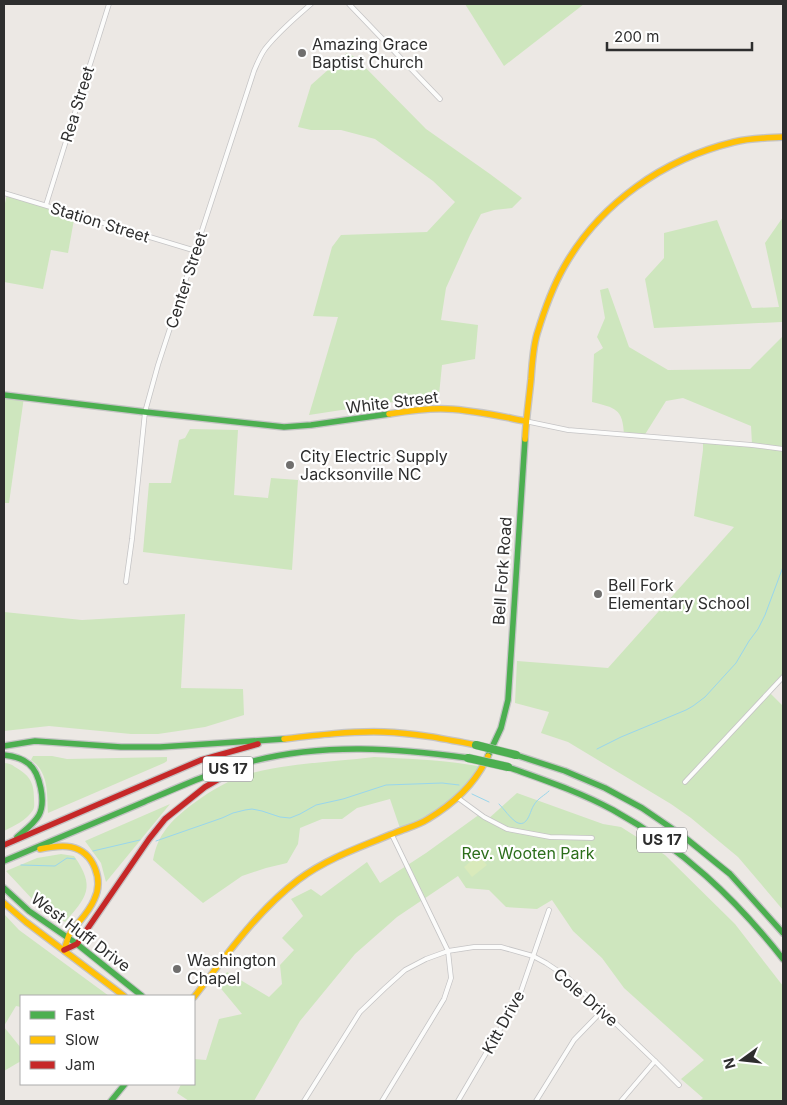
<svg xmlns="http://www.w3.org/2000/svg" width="787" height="1105" font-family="Inter,sans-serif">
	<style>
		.green { fill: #cee6be }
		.pitch { fill: #d9eabb }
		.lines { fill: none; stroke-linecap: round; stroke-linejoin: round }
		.stream { stroke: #99d6ec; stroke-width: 1 }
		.street-casing { stroke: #c5c4c5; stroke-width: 5.5 }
		.fast-casing { stroke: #c5c4c5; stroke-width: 8 }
		.slow-casing { stroke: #c5c4c5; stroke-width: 8 }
		.jam-casing { stroke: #c5c4c5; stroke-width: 8 }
		.street { stroke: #fcfcfb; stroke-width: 4 }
		.fast { stroke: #4caf50; stroke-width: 5.5 }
		.slow { stroke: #ffc107; stroke-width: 5.5 }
		.jam { stroke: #c62828; stroke-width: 5.5 }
		.fast-bridge-casing { stroke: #c6c5c4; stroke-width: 9; stroke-linecap: butt }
		.fast-bridge { stroke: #4caf50; stroke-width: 8 }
		.poi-dot { fill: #706f6e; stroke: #fff; stroke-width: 2 }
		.labels { text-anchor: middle; stroke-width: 4.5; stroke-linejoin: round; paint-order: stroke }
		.shield { fill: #fff; stroke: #6d6d6d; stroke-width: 1 }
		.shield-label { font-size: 15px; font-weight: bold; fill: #2e2e2e }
		.poi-label { font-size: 16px; fill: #2e2e2e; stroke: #fff; text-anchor: start }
		.street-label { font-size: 16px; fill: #2e2e2e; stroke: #fff }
		.park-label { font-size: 16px; fill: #2c6e1b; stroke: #fff }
	</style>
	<rect width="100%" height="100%" fill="#ece8e4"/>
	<g class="green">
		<path d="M465,4h119l-80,62z"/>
		<path d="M347,53l8,4 71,72 64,45 32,24 -10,10 -18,2 -13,4 -11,21 -24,53 -5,32 37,5 -3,34 -33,6 -3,30 -130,20 29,-98 -25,-1 19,-69 9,-12 86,-3 28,-30 -22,-21 -58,-42 -34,-9h-30l-13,-3 13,-42z"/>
		<path d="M7,194l38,13 30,7 -7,39 -17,-3 -8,39 -39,-7v-74z"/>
		<path d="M783,217v109l-1,-4 -128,6 -9,-49 19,-21v-25l53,-13 35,88 27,-1 -14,-64z"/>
		<path d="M608,288l21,59 39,23 82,-1 33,-33v341l-14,15 14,14v204l-45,-53 -47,-39 -20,-14 -103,-62 -27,-9 8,-21 -34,-9 2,-42 91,7 126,-141 -40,-11 9,-66v-9l49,3 -1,-18 -68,-28 -17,3 -22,35 -20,-1c-1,-27 -9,-27 -32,-33l2,-48 9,-6 -6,-11 8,-19 -5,-28z"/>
		<path d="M4,395l20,2 -15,106h-5z"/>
		<path d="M190,429l48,1 -4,65 34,3 3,-20 27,2 -6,90 -149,-18 6,-69h22l8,-43 6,-2z"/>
		<path d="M4,612l78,8 103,-6 -4,74 62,1 1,26 -39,12 -47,7h-27l-82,-8 -45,5z"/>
		<path d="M33,756h19l15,3 100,-2v4l-3,2 -116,50c-1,-19 1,-41 -17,-53z"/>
		<path d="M374,757c37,2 73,3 109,10l-25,31 -31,22 -26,11 -11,-32 -33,9 -15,11h-20l-22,9 -2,16 -11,19 -21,5 -24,8 -39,27 -50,-43c2,-10 5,-20 11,-28 13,-21 60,-52 84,-58 41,-11 85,-12 126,-17z"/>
		<path d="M4,763c4,0 7,1 11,4 14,8 19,15 19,31 0,5 1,9 -1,12 -6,10 -19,16 -29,21z"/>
		<path d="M517,793l86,31 18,3 44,28 70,69 48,62v115h-84l4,-3 -22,-19 23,-19 -80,-72 -22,-30 -29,-27 -21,-31 -15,9 -31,-2 -17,-17 -23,-2 -8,-12 -61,41 -42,37 -55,67 -46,80h-65l-12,-8 4,-9h13v-25l12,1 13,-41 23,-5 -24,-29 9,-13 42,25 13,-13 -2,-19 14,-15 -12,-12 21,-22 -12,-17 20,-10 10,7 46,-34 13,21 46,-30 54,-39 7,6z"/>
		<path d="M170,804l-64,78 -5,-19 -16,-22z"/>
		<path d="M61,854l13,2c22,31 13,41 -9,66l-30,-20 -29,-31 31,-13z"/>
		<path d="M4,914l15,16 90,66h-88v11l-5,-1 -12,20z"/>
		<path d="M4,1027l17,21v13l-17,10z"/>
	</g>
	<path class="pitch" d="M478,855l9,10 -15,12 -8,-10z"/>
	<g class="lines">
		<g class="stream">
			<path d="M597,749l24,-12 65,-27 7,-4 12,-9 31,-34 13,-22 9,-12 7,-14 18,-48"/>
			<path d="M472,794l17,8"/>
			<path d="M499,804c6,6 10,13 17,18 12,7 14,-12 18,-17 3,-6 11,-10 15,-14"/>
			<path d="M156,841l66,-23 11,-5 12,-3 7,-1 10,2 18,6 10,1 10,-4 16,-9 27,-6 43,-14 56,-2 17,2"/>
			<path d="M93,851l47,-11"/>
			<path d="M21,865l34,1 12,-8 8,1"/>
		</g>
		<defs>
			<g id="street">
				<path d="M349,4l91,95"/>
				<path d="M4,193l192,58"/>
				<path d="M46,205l63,-201"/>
				<path d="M525,421l43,9 184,15 31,4"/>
				<path d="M126,582l6,-43 13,-127 13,-47 96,-294c3,-7 6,-15 11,-22 13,-17 30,-31 46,-45"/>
				<path d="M685,782l98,-105"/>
				<path d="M458,798l26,19 23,12 43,8 42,1"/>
				<path d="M304,1101l56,-89 25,-24 20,-18 21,-11 22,-8 26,-4h27l32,9 13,7 21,14 88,84 24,24"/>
				<path d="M382,1101l62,-102 7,-21 -3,-27 -56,-116"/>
				<path d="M458,1101l61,-104 30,-87"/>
				<path d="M536,1101l38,-61 29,-30"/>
				<path d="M621,1101l34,-40"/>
			</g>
			<g id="fast">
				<path d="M4,395l141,17 139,15 27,-2 78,-11"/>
				<path d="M4,746l31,-5 86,6h39l124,-8"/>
				<path d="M4,755c9,1 18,3 25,9 11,9 17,38 10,51 -5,9 -15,16 -22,22"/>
				<path d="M516,755l49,16 40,17 37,20 41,28 47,38 53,59"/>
				<path d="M488,756l13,-28 7,-28 17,-261"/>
				<path d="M508,767c36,13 72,25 105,43 69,38 122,88 170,149"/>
				<path d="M4,861c47,-20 93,-39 140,-59 35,-15 72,-32 109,-41 71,-18 144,-13 215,-3"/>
				<path d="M4,888l25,23 48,33 65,52"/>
				<path d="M111,1101l14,-17"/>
			</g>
			<g id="slow">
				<path d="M389,414c19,-3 39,-6 58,-5 27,1 52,7 78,12"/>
				<path d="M525,439c1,-20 4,-40 6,-60 1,-15 2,-31 6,-45 7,-23 15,-46 27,-67 36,-64 100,-108 170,-125 16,-4 33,-4 49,-5"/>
				<path d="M284,739c33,-4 67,-8 100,-7 31,1 61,7 92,13"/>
				<path d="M40,849c10,-2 21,-4 31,-2 23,5 33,33 23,53 -6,14 -17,23 -25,35 -2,5 -3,10 -5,15"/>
				<path d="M4,903l22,19 98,74"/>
				<path d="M194,997c32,-41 62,-85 104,-117 29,-22 65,-34 99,-48 10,-4 22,-7 31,-13 25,-15 48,-36 60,-63"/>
			</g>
			<g id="jam">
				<path d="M4,845l197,-85 57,-16"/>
				<path d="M64,950l13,-6 72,-105 16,-20 40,-32 26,-15"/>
			</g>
		</defs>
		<use href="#street" class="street-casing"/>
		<use href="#fast" class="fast-casing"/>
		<use href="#slow" class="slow-casing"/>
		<use href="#jam" class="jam-casing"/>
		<use href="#street" class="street"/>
		<use href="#fast" class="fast"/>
		<use href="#slow" class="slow"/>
		<use href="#jam" class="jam"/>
		<defs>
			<g id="fast-bridge">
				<path d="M476,745l40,10"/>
				<path d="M468,758l40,9"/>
			</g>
		</defs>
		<use href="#fast-bridge" class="fast-bridge-casing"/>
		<use href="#fast-bridge" class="fast-bridge"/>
	</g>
	<g class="poi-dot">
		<circle cx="302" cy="53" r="5"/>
		<circle cx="290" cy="465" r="5"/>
		<circle cx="598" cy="594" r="5"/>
		<circle cx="177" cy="969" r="5"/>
	</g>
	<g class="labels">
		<g class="shield">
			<rect x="203" y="756.5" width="50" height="25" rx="4"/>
			<rect x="637" y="827.5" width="50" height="25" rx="4"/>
		</g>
		<g class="shield-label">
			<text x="228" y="774">US 17</text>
			<text x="662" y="845">US 17</text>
		</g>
		<g class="poi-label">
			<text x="312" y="50">Amazing Grace<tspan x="312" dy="18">Baptist Church</tspan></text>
			<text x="300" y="462">City Electric Supply<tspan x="300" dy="18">Jacksonville NC</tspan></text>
			<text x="608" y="591">Bell Fork<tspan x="608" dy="18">Elementary School</tspan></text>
			<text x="187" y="966">Washington<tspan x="187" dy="18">Chapel</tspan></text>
		</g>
		<g class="street-label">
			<text transform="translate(77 104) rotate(-73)" y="6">Rea Street</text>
			<text transform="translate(100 222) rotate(17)" y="6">Station Street</text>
			<text transform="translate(186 280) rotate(-72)" y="6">Center Street</text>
			<text transform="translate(392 402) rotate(-7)" y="6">White Street</text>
			<text transform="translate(502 571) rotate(-86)" y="6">Bell Fork Road</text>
			<text transform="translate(81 932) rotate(37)" y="6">West Huff Drive</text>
			<text transform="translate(586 997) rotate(41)" y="6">Cole Drive</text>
			<text transform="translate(503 1022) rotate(-61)" y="6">Kitt Drive</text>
		</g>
		<g class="park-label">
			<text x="528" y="859">Rev. Wooten Park</text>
		</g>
	</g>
	<rect width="787" height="1105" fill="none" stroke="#2e2e2e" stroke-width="10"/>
	<rect x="20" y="995" width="175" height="90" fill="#ffffff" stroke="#ababab"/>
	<rect x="30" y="1011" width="25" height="8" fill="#4caf50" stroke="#ababab"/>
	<text x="65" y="1020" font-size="15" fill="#2e2e2e">Fast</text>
	<rect x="30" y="1036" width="25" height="8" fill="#ffc107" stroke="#ababab"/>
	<text x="65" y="1045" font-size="15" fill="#2e2e2e">Slow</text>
	<rect x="30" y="1061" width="25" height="8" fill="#c62828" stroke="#ababab"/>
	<text x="65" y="1070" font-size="15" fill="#2e2e2e">Jam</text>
	<g transform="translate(742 1060) rotate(255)" stroke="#ffffff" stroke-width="4" paint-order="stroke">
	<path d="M0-4L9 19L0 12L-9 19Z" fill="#2e2e2e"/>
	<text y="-8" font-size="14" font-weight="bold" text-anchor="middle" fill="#2e2e2e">N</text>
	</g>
	<path d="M607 42v8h145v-8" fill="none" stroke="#2e2e2e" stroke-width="2.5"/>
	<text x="614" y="42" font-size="15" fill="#2e2e2e" stroke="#ffffff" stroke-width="4" paint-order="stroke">200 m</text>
</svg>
